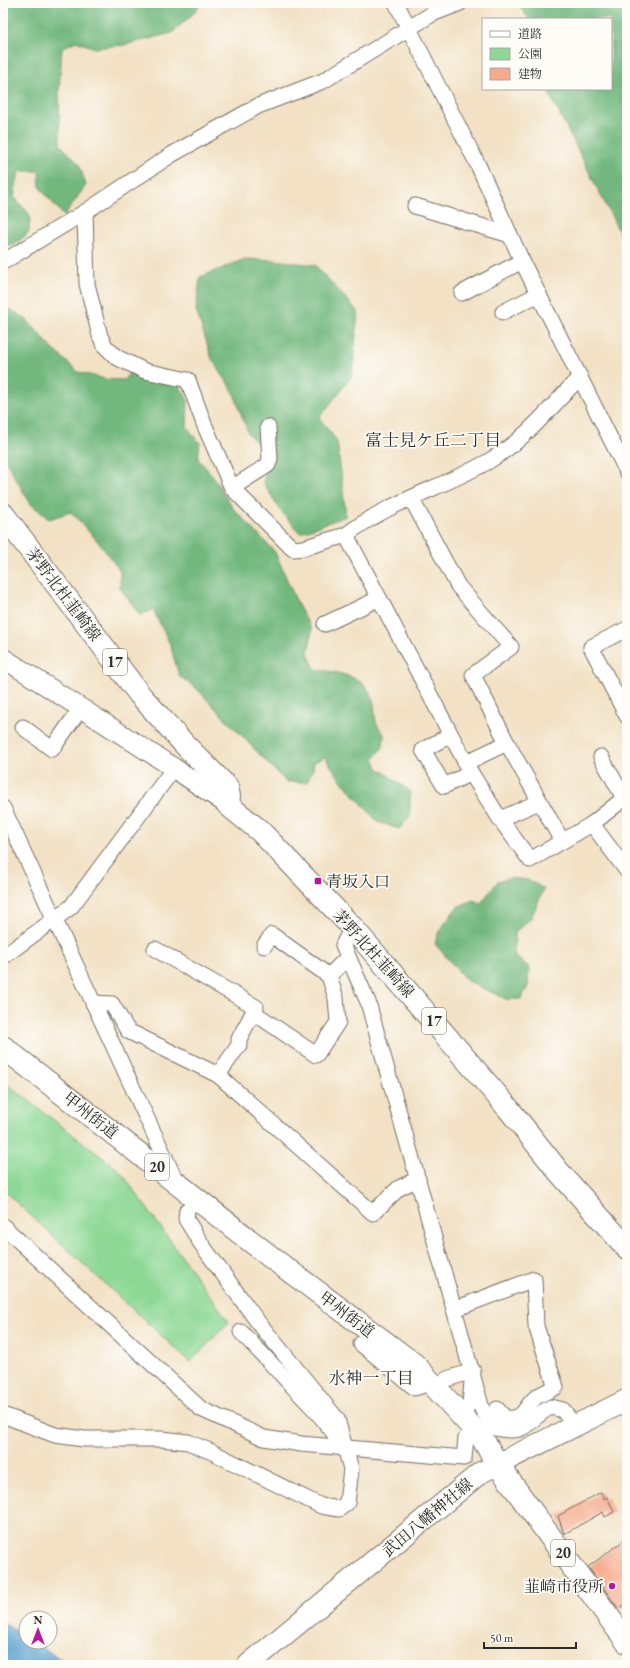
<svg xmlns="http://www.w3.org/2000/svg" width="630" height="1668" font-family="'EB Garamond','Noto Serif JP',serif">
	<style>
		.green { fill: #8dd895; stroke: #5c8260 }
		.forest { fill: #72b87e; stroke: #4e7254 }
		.water { fill: #5aa2d0; stroke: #42667e }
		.building { fill: #f5aa8c }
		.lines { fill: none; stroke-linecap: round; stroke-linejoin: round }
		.minor-casing { stroke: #716b61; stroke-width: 17 }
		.tertiary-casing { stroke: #716b61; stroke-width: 21 }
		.secondary-casing { stroke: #716b61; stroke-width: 23 }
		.primary-casing { stroke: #716b61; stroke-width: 24 }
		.trunk-casing { stroke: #716b61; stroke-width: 24 }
		.minor { stroke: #fff; stroke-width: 15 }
		.tertiary { stroke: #fff; stroke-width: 19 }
		.secondary { stroke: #fff; stroke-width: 21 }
		.primary { stroke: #fff; stroke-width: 22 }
		.trunk { stroke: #fff; stroke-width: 22 }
		.poi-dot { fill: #b5179e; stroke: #fdfcf7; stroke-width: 1.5 }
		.labels { text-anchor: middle; stroke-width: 3.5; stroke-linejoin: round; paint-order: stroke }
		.shield { fill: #fdfcf7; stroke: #6a6a68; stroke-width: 1 }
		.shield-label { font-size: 15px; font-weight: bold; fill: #2b2b2b }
		.street-label { font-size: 16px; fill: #2b2b2b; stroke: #fdfcf7 }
		.poi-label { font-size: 16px; fill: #2b2b2b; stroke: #fdfcf7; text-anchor: start }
		.neighbourhood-label { font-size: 17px; fill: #2b2b2b; stroke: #fdfcf7 }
	</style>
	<rect width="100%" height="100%" fill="#fdfcf7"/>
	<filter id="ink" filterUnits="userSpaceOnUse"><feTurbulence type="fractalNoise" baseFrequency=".025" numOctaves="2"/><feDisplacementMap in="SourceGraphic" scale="8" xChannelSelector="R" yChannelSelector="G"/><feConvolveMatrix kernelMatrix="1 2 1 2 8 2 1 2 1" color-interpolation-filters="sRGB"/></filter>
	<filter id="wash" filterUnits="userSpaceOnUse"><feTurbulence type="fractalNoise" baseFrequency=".012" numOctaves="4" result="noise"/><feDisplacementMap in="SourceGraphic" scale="16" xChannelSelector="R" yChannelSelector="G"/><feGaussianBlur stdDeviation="0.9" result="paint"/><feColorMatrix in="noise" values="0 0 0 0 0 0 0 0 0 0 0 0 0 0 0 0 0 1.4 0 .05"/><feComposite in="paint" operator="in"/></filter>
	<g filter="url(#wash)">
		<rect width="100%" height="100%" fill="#f2e1c4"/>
		<path class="green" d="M3,1081l117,90 109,151 -39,40 -187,-172z"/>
		<g class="forest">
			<path d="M3,3h197l-6,10 -22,20 -48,12 -29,3 -19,-7 -14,7 -3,46 1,50 19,20 7,21 -22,31 -24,-28 -1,-17h-20l-5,26 16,18 -1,17 -13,12 -13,3z"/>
			<path d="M517,3h110v244l-80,-158h64v-70h-82z"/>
			<path d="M245,259l29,1 41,5 43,47 -6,64 -33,42 18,23 9,75 -46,17 -19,-22 -18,-29 8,-23 -23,-26 -15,-42 -21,-32 -16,-49 4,-33z"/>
			<path d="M3,305l23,14 26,29 26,24 27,7 19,1 5,-7 50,11 9,17 -1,26 13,16 -2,16 15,17 19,31 43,45 23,53 14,25 -4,24 7,15c23,4 54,6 59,35 2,15 -1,18 10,30l-1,13 -9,11 4,10 32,23v25l-11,13 -21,-7 -39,-44 -14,-21 -11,5 -1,7 -6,13h-21l-90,-94 -17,-12 -9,-32 -17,-34 -13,5 -20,-27v-17l-19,-26 -30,-33 -22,7 -18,-15 -16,-26 -12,-24z"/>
			<path d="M509,878l20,2 15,9 -13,29 -16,14 -1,24 15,11 -1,19 -7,13h-15l-39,-18 -32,-37 4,-13 18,-24 16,-7 8,3 17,-22z"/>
		</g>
		<path class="water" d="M3,1623l23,14v5h8l36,23 -67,-1z"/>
		<g id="blocks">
			<g class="building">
				<path d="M601,1492l3,7 3,-2 7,15 -9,5 -2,-5 -39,22 -6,-18z"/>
				<path d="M627,1538v65l-8,6 -31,-42z"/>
			</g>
		</g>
	</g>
	<g filter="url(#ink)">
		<use href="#blocks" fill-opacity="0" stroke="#716b61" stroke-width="1"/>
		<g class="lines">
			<defs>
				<g id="minor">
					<path d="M396,3l82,162 44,96 105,211"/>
					<path d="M415,206l95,29"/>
					<path d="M85,212l2,72 13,52 5,10 11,11 29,14 43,9 16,44 28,64 61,61 10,-1 43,-13"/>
					<path d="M3,262l82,-50 86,-57 87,-49 65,-25 109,-67 28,-11"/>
					<path d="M462,293l60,-32"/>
					<path d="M503,312l36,-18"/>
					<path d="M580,377c-29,30 -55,63 -91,84 -47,27 -101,41 -143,74l125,238 29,46 30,41 62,-36 35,-28"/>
					<path d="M232,488l36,-23 2,-6 -2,-32"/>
					<path d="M411,498l47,88 53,61 -38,28 34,68 55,98"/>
					<path d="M325,624l53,-25"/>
					<path d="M627,629l-36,18 36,69"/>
					<path d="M23,727l29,22 29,-41"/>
					<path d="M450,735l-27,15 21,36 27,-13"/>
					<path d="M601,757l23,41"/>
					<path d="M465,763l42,-20"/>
					<path d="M3,808l172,371"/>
					<path d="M500,819l39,-17"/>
					<path d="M592,824l35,47"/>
					<path d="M352,927l-9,18 25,57 114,407 13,19c35,8 30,-8 56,-21l12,3 11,16"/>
					<path d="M155,949l101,58 -17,32v6l-21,30"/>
					<path d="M3,957l68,-50 103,-139"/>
					<path d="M329,976l19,-19"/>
					<path d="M93,1003l19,1 16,27 90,44 155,138 26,-25 19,-9"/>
					<path d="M253,1012l63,43 22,-33 -2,-24 -7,-22 -57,-41 -8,11"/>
					<path d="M3,1226l198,183 63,29 37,6 163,14 2,-20"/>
					<path d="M455,1309l79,-30 2,47 20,61c-7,4 -15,6 -21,11 -12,11 -10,22 -30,20l-8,-9"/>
					<path d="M241,1332l77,81 23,29"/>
					<path d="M361,1344l54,44 6,-2"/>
					<path d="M447,1379l26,-8 -3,33"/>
					<path d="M3,1415l52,20 29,4h78l26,3 24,10 109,54 18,3 8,-6 4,-34 -14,-50 -79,-97 -56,-77 -16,-26 1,-9"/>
				</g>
				<path id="tertiary" d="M3,658l171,110 54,37"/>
				<path id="secondary" d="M248,1665l232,-192 147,-73"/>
				<path id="primary" d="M3,514l137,181 46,51 41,41 2,9 -1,9 32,26 92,96 156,181 51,64 68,76"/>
				<path id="trunk" d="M3,1047l269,211 142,106 68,74 16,27 129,177"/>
			</defs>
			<use href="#minor" class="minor-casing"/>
			<use href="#tertiary" class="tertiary-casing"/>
			<use href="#secondary" class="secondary-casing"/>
			<use href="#primary" class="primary-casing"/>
			<use href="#trunk" class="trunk-casing"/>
			<use href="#minor" class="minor"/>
			<use href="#tertiary" class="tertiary"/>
			<use href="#secondary" class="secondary"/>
			<use href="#primary" class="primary"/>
			<use href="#trunk" class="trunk"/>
		</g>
	</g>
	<g class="poi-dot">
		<rect x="314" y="877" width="8" height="8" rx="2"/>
		<circle cx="612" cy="1586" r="4"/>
	</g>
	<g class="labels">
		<g class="shield">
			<rect x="103" y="649" width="24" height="26" rx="3"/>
			<rect x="422" y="1008" width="24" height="26" rx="3"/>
			<rect x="145" y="1154" width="24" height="26" rx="3"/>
			<rect x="551" y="1540" width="24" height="26" rx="3"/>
		</g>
		<g class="shield-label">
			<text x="115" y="667">17</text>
			<text x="434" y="1026">17</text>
			<text x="157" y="1172">20</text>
			<text x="563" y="1558">20</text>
		</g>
		<g class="street-label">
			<text transform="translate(64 594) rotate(53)" y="6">茅野北杜韮崎線</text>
			<text transform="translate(374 953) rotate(48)" y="6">茅野北杜韮崎線</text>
			<text transform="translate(91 1115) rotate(38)" y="6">甲州街道</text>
			<text transform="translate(347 1314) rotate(37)" y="6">甲州街道</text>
			<text transform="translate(427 1517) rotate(-40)" y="6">武田八幡神社線</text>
		</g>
		<g class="poi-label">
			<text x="326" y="887">青坂入口</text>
			<text x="604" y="1592" text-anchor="end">韮崎市役所</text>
		</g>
		<g class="neighbourhood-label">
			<text x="433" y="446">富士見ケ丘二丁目</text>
			<text x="371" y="1384">水神一丁目</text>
		</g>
	</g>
	<rect width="630" height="1668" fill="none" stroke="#fdfcf7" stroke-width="16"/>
	<rect x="482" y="18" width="130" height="72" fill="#fdfcf7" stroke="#a9a8a5"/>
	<rect x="490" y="31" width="20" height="6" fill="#ffffff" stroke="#a9a8a5"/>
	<text x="518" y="38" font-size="12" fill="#2b2b2b">道路</text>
	<rect x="490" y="48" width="20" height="12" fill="#8dd895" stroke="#a9a8a5"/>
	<text x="518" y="58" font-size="12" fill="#2b2b2b">公園</text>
	<rect x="490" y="68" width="20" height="12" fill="#f5aa8c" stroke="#a9a8a5"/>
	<text x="518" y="78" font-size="12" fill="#2b2b2b">建物</text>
	<g transform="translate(38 1630)"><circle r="19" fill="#fdfcf7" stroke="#a9a8a5"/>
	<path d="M0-3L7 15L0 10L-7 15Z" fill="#b5179e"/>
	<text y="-6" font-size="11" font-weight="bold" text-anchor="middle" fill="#2b2b2b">N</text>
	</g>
	<path d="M484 1642v6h92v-6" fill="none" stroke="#2b2b2b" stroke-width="2"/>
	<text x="490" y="1642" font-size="12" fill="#2b2b2b" stroke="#fdfcf7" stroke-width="3" paint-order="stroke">50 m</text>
</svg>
